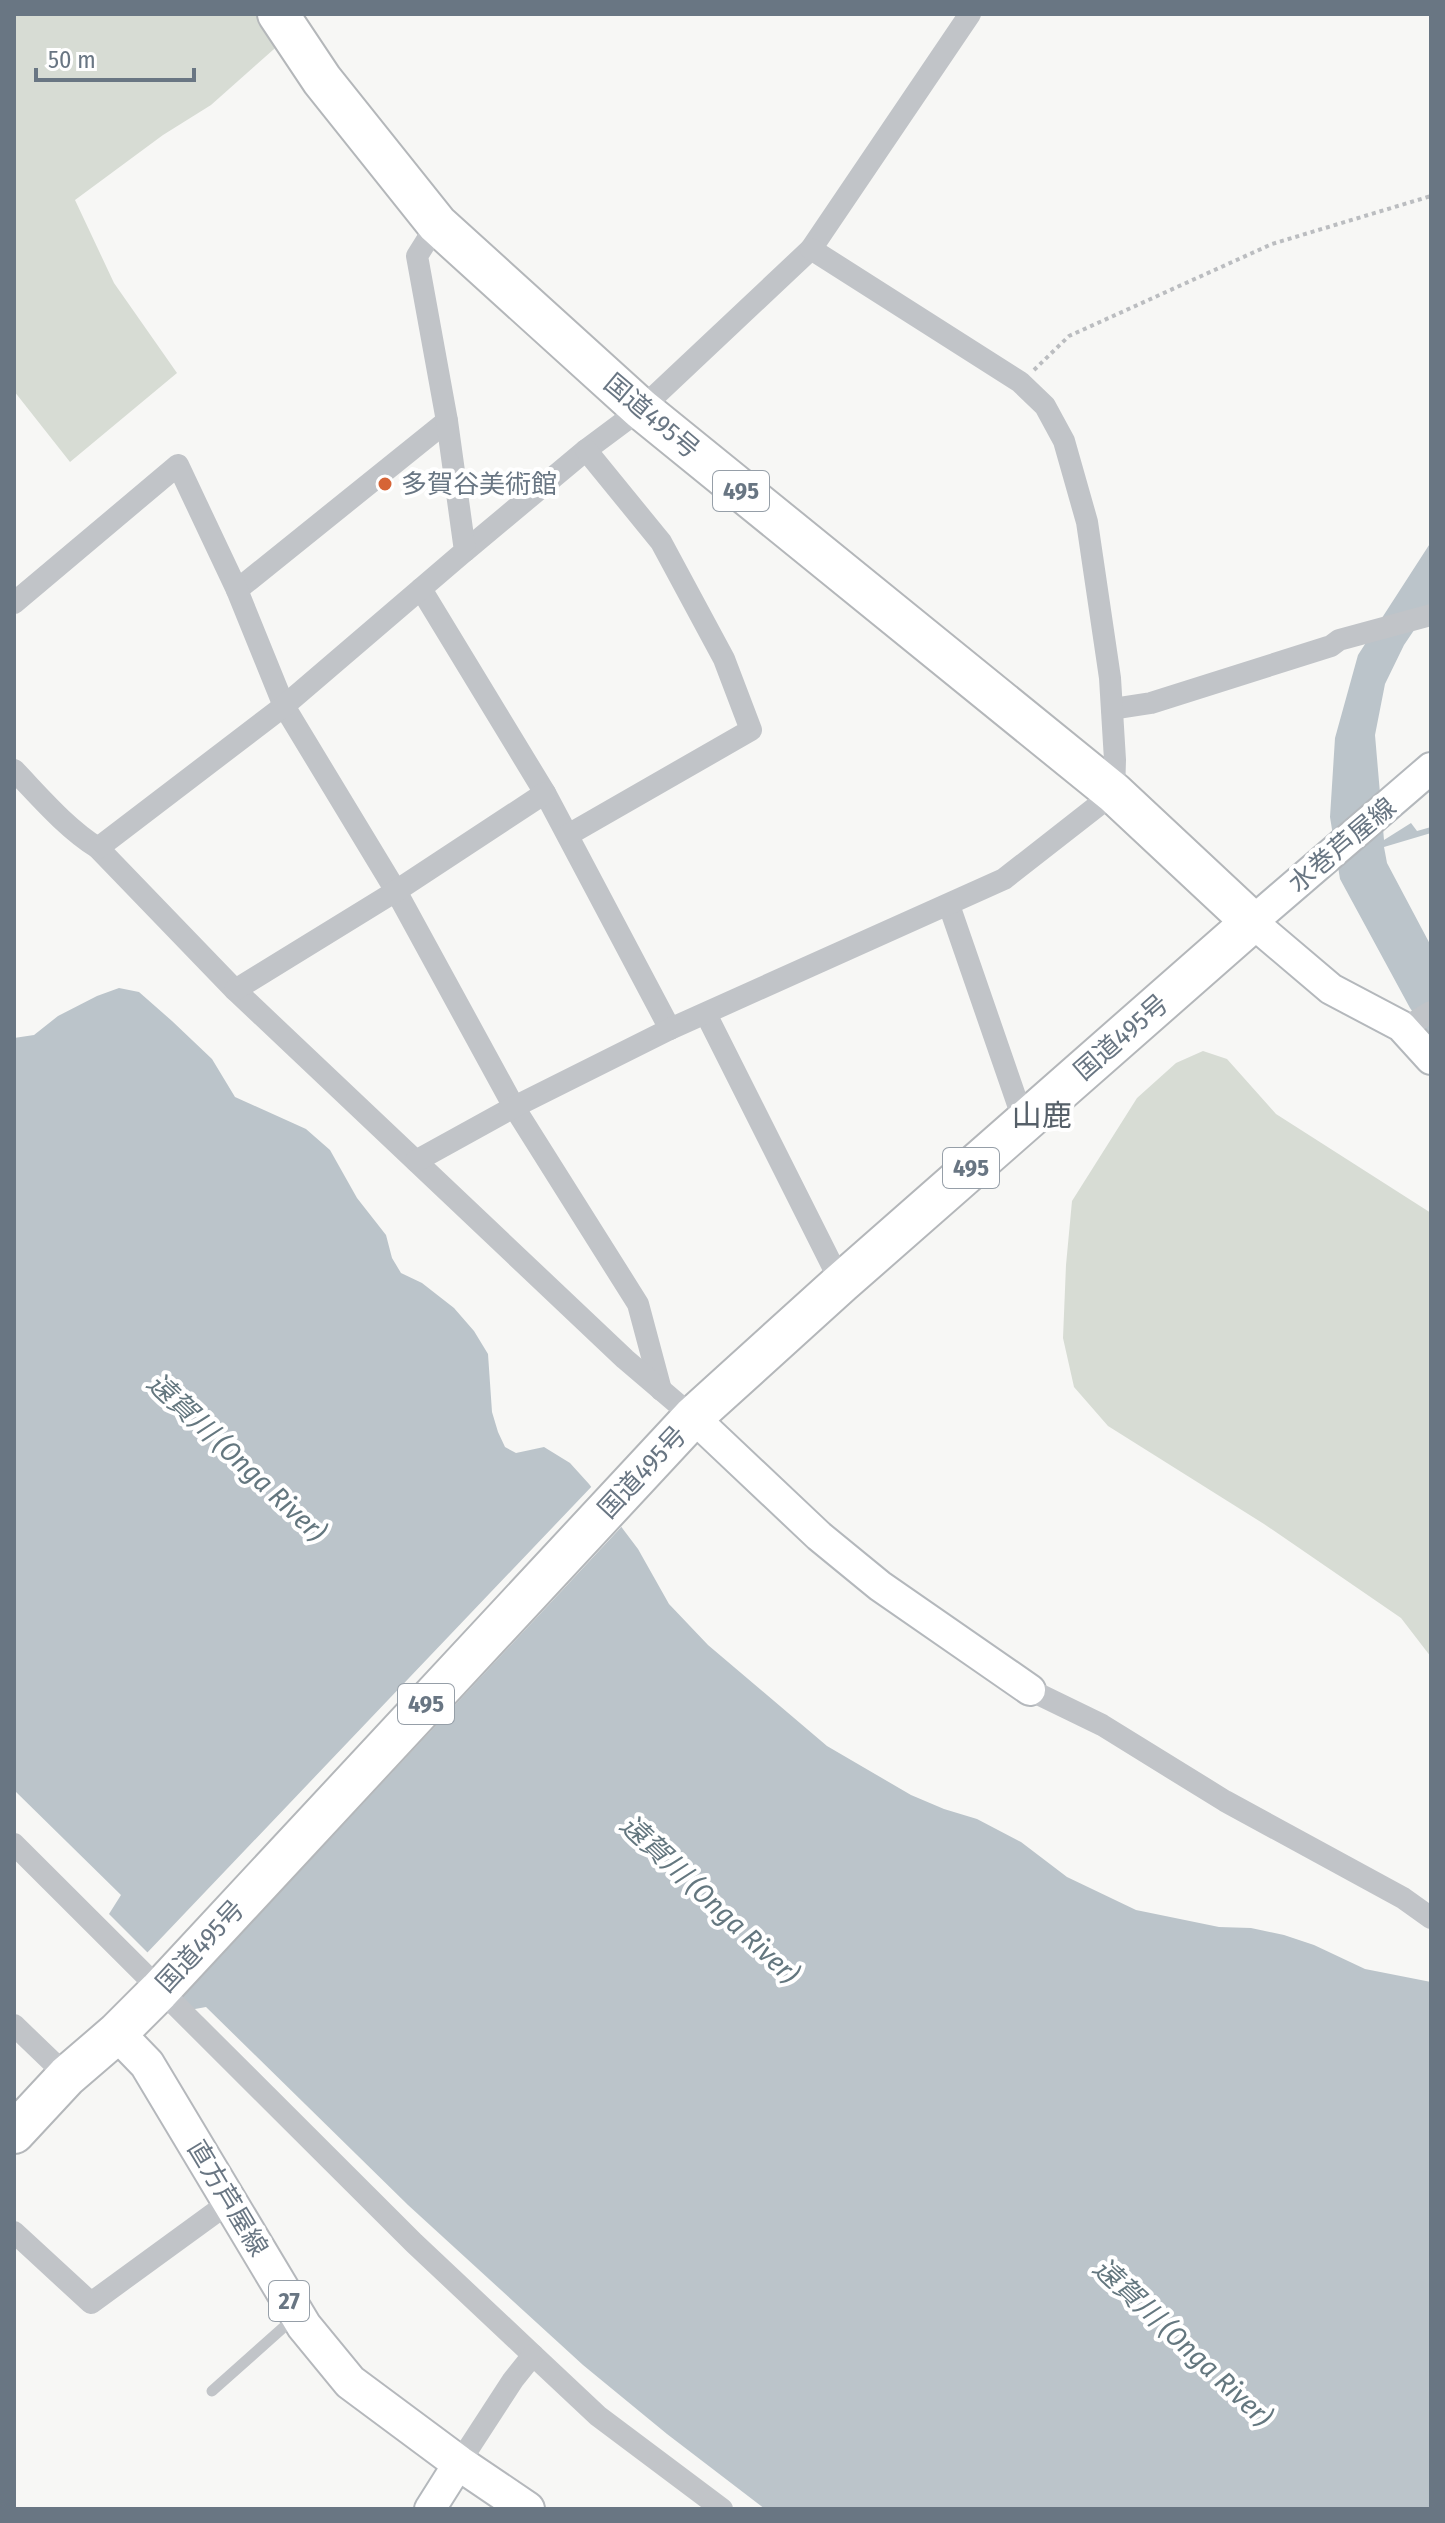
<svg xmlns="http://www.w3.org/2000/svg" width="1445" height="2523" font-family="'Fira Sans Condensed','Noto Sans JP',sans-serif">
	<style>
		.green { fill: #d7dcd4 }
		.water { fill: #bbc4ca }
		.pier { fill: #f7f7f5 }
		.lines { fill: none; stroke-linecap: round; stroke-linejoin: round }
		.secondary-casing { stroke: #b4b8bc; stroke-width: 34 }
		.primary-casing { stroke: #b5b8bc; stroke-width: 38 }
		.highway-casing { stroke: #b4b7ba; stroke-width: 44 }
		.path { stroke: #bbbdc0; stroke-width: 4; stroke-dasharray: 4 4; stroke-linecap: butt }
		.lane { stroke: #c1c4c8; stroke-width: 11 }
		.street { stroke: #c1c4c8; stroke-width: 22 }
		.secondary { stroke: #fff; stroke-width: 30 }
		.primary { stroke: #fff; stroke-width: 34 }
		.highway { stroke: #fff; stroke-width: 40 }
		.poi-dot { fill: #d66436; stroke: #fff; stroke-width: 3 }
		.labels { text-anchor: middle; stroke-width: 8; stroke-linejoin: round; paint-order: stroke }
		.shield { fill: #fff; stroke: #969fa8; stroke-width: 2 }
		.shield-label { font-size: 24px; font-weight: bold; fill: #697683 }
		.street-label { font-size: 26px; fill: #697683; stroke: #fff }
		.poi-label { font-size: 26px; fill: #697683; stroke: #fff; text-anchor: start }
		.water-label { font-size: 28px; font-style: italic; fill: #64777f; stroke: #fff }
		.quarter-label { font-size: 30px; fill: #566069; stroke: #fff }
	</style>
	<rect width="100%" height="100%" fill="#f7f7f5"/>
	<g class="green">
		<path d="M14,14h249l19,28 -71,63 -48,30 -88,65 39,83 63,90 -107,89 -56,-71z"/>
		<path d="M1203,1051l24,8 49,55 155,99v444l-30,-39 -137,-94 -156,-98 -34,-39 -11,-49 3,-73 6,-64 65,-103 39,-35z"/>
	</g>
	<g class="water">
		<path d="M1431,542v63l-27,40 -19,39 -10,51 9,105 27,-17 6,8 14,-4v6l-47,14 3,16 44,83v91l-21,-29 -70,-129 -10,-62 5,-79 23,-83z"/>
		<path d="M119,988l20,4 33,29 40,38 23,38 71,32 24,21 27,48 29,37 6,23 9,15 21,10 32,25 20,23 14,23 4,58 6,20 7,15 11,6 28,-6 26,16 19,21 49,65 31,55 39,41 119,101 84,49 33,14 33,10 44,23 46,35 69,33 83,17 32,1 33,7 30,10 51,24 66,13v527h-666l-98,-75 -84,-69 -175,-160 -202,-198 -33,6 -12,-47 -52,-52 12,-19 -107,-105v-752l20,-3 24,-19 39,-20z"/>
	</g>
	<path class="pier" d="M594,1484l30,40 -452,484 -16,-42 -11,-11z"/>
	<g class="lines">
		<defs>
			<g id="secondary">
				<path d="M1431,768l-179,154 79,67 70,37 30,33"/>
				<path d="M693,1417l126,119 61,50 150,104"/>
				<path d="M430,2509l29,-46"/>
			</g>
			<path id="primary" d="M117,2033l30,31 157,262 46,56 109,81 68,46"/>
			<path id="highway" d="M14,2133l53,-57 50,-43 42,-42 534,-574 148,-134 411,-361 -138,-129 -473,-384 -204,-185 -115,-144 -44,-66"/>
		</defs>
		<use href="#secondary" class="secondary-casing"/>
		<use href="#primary" class="primary-casing"/>
		<use href="#highway" class="highway-casing"/>
		<path class="path" d="M1034,370l35,-34 203,-92 159,-48"/>
		<path class="lane" d="M212,2391l82,-73"/>
		<g class="street">
			<path d="M465,551l121,-101 55,-41 170,-160 159,-235"/>
			<path d="M421,589l124,204 125,236"/>
			<path d="M237,590l210,-169"/>
			<path d="M14,603l164,-138 59,125 47,116 112,185 118,216 124,197 23,86"/>
			<path d="M1112,709l39,-6 180,-57 8,-6 92,-25"/>
			<path d="M14,770c26,27 52,58 84,78l137,142 390,369 68,58"/>
			<path d="M568,835l183,-105 -27,-71 -63,-117 -75,-92"/>
			<path d="M98,848l186,-142 181,-155 -18,-130 -30,-165 20,-32"/>
			<path d="M949,905l75,217"/>
			<path d="M235,990l161,-99 149,-98"/>
			<path d="M706,1014l135,269"/>
			<path d="M1401,1026h7l23,-14"/>
			<path d="M416,1161l98,-54 156,-78 334,-150 110,-86 1,-33 -5,-82 -23,-156 -23,-81 -19,-35 -25,-24 -209,-133"/>
			<path d="M1030,1690l72,35 123,76 178,97 28,20"/>
			<path d="M14,1844l400,399 119,112 65,61 124,93"/>
			<path d="M14,2025l53,51"/>
			<path d="M14,2232l77,71 140,-102"/>
			<path d="M459,2463l54,-83 20,-25"/>
		</g>
		<use href="#secondary" class="secondary"/>
		<use href="#primary" class="primary"/>
		<use href="#highway" class="highway"/>
	</g>
	<circle class="poi-dot" cx="385" cy="484" r="8"/>
	<g class="labels">
		<g class="shield">
			<rect x="713" y="471" width="56" height="40" rx="6"/>
			<rect x="943" y="1148" width="56" height="40" rx="6"/>
			<rect x="398" y="1684" width="56" height="40" rx="6"/>
			<rect x="269" y="2281" width="40" height="40" rx="6"/>
		</g>
		<g class="shield-label">
			<text x="741" y="499">495</text>
			<text x="971" y="1176">495</text>
			<text x="426" y="1712">495</text>
			<text x="289" y="2309">27</text>
		</g>
		<g class="street-label">
			<text transform="translate(652 416) rotate(40)" y="9">国道495号</text>
			<text transform="translate(1342 845) rotate(-40)" y="9">水巻芦屋線</text>
			<text transform="translate(1121 1037) rotate(-41)" y="9">国道495号</text>
			<text transform="translate(642 1472) rotate(-47)" y="9">国道495号</text>
			<text transform="translate(200 1946) rotate(-47)" y="9">国道495号</text>
			<text transform="translate(228 2198) rotate(59)" y="9">直方芦屋線</text>
		</g>
		<g class="poi-label">
			<text x="401" y="493">多賀谷美術館</text>
		</g>
		<g class="water-label">
			<text transform="translate(237 1457) rotate(43)" y="10">遠賀川 (Onga River)</text>
			<text transform="translate(710 1899) rotate(43)" y="10">遠賀川 (Onga River)</text>
			<text transform="translate(1183 2342) rotate(43)" y="10">遠賀川 (Onga River)</text>
		</g>
		<g class="quarter-label">
			<text x="1042" y="1126">山鹿</text>
		</g>
	</g>
	<rect width="1445" height="2523" fill="none" stroke="#697683" stroke-width="32"/>
	<path d="M36 68v12h158v-12" fill="none" stroke="#697683" stroke-width="4"/>
	<text x="48" y="68" font-size="24" fill="#697683" stroke="#ffffff" stroke-width="6" paint-order="stroke">50 m</text>
</svg>
